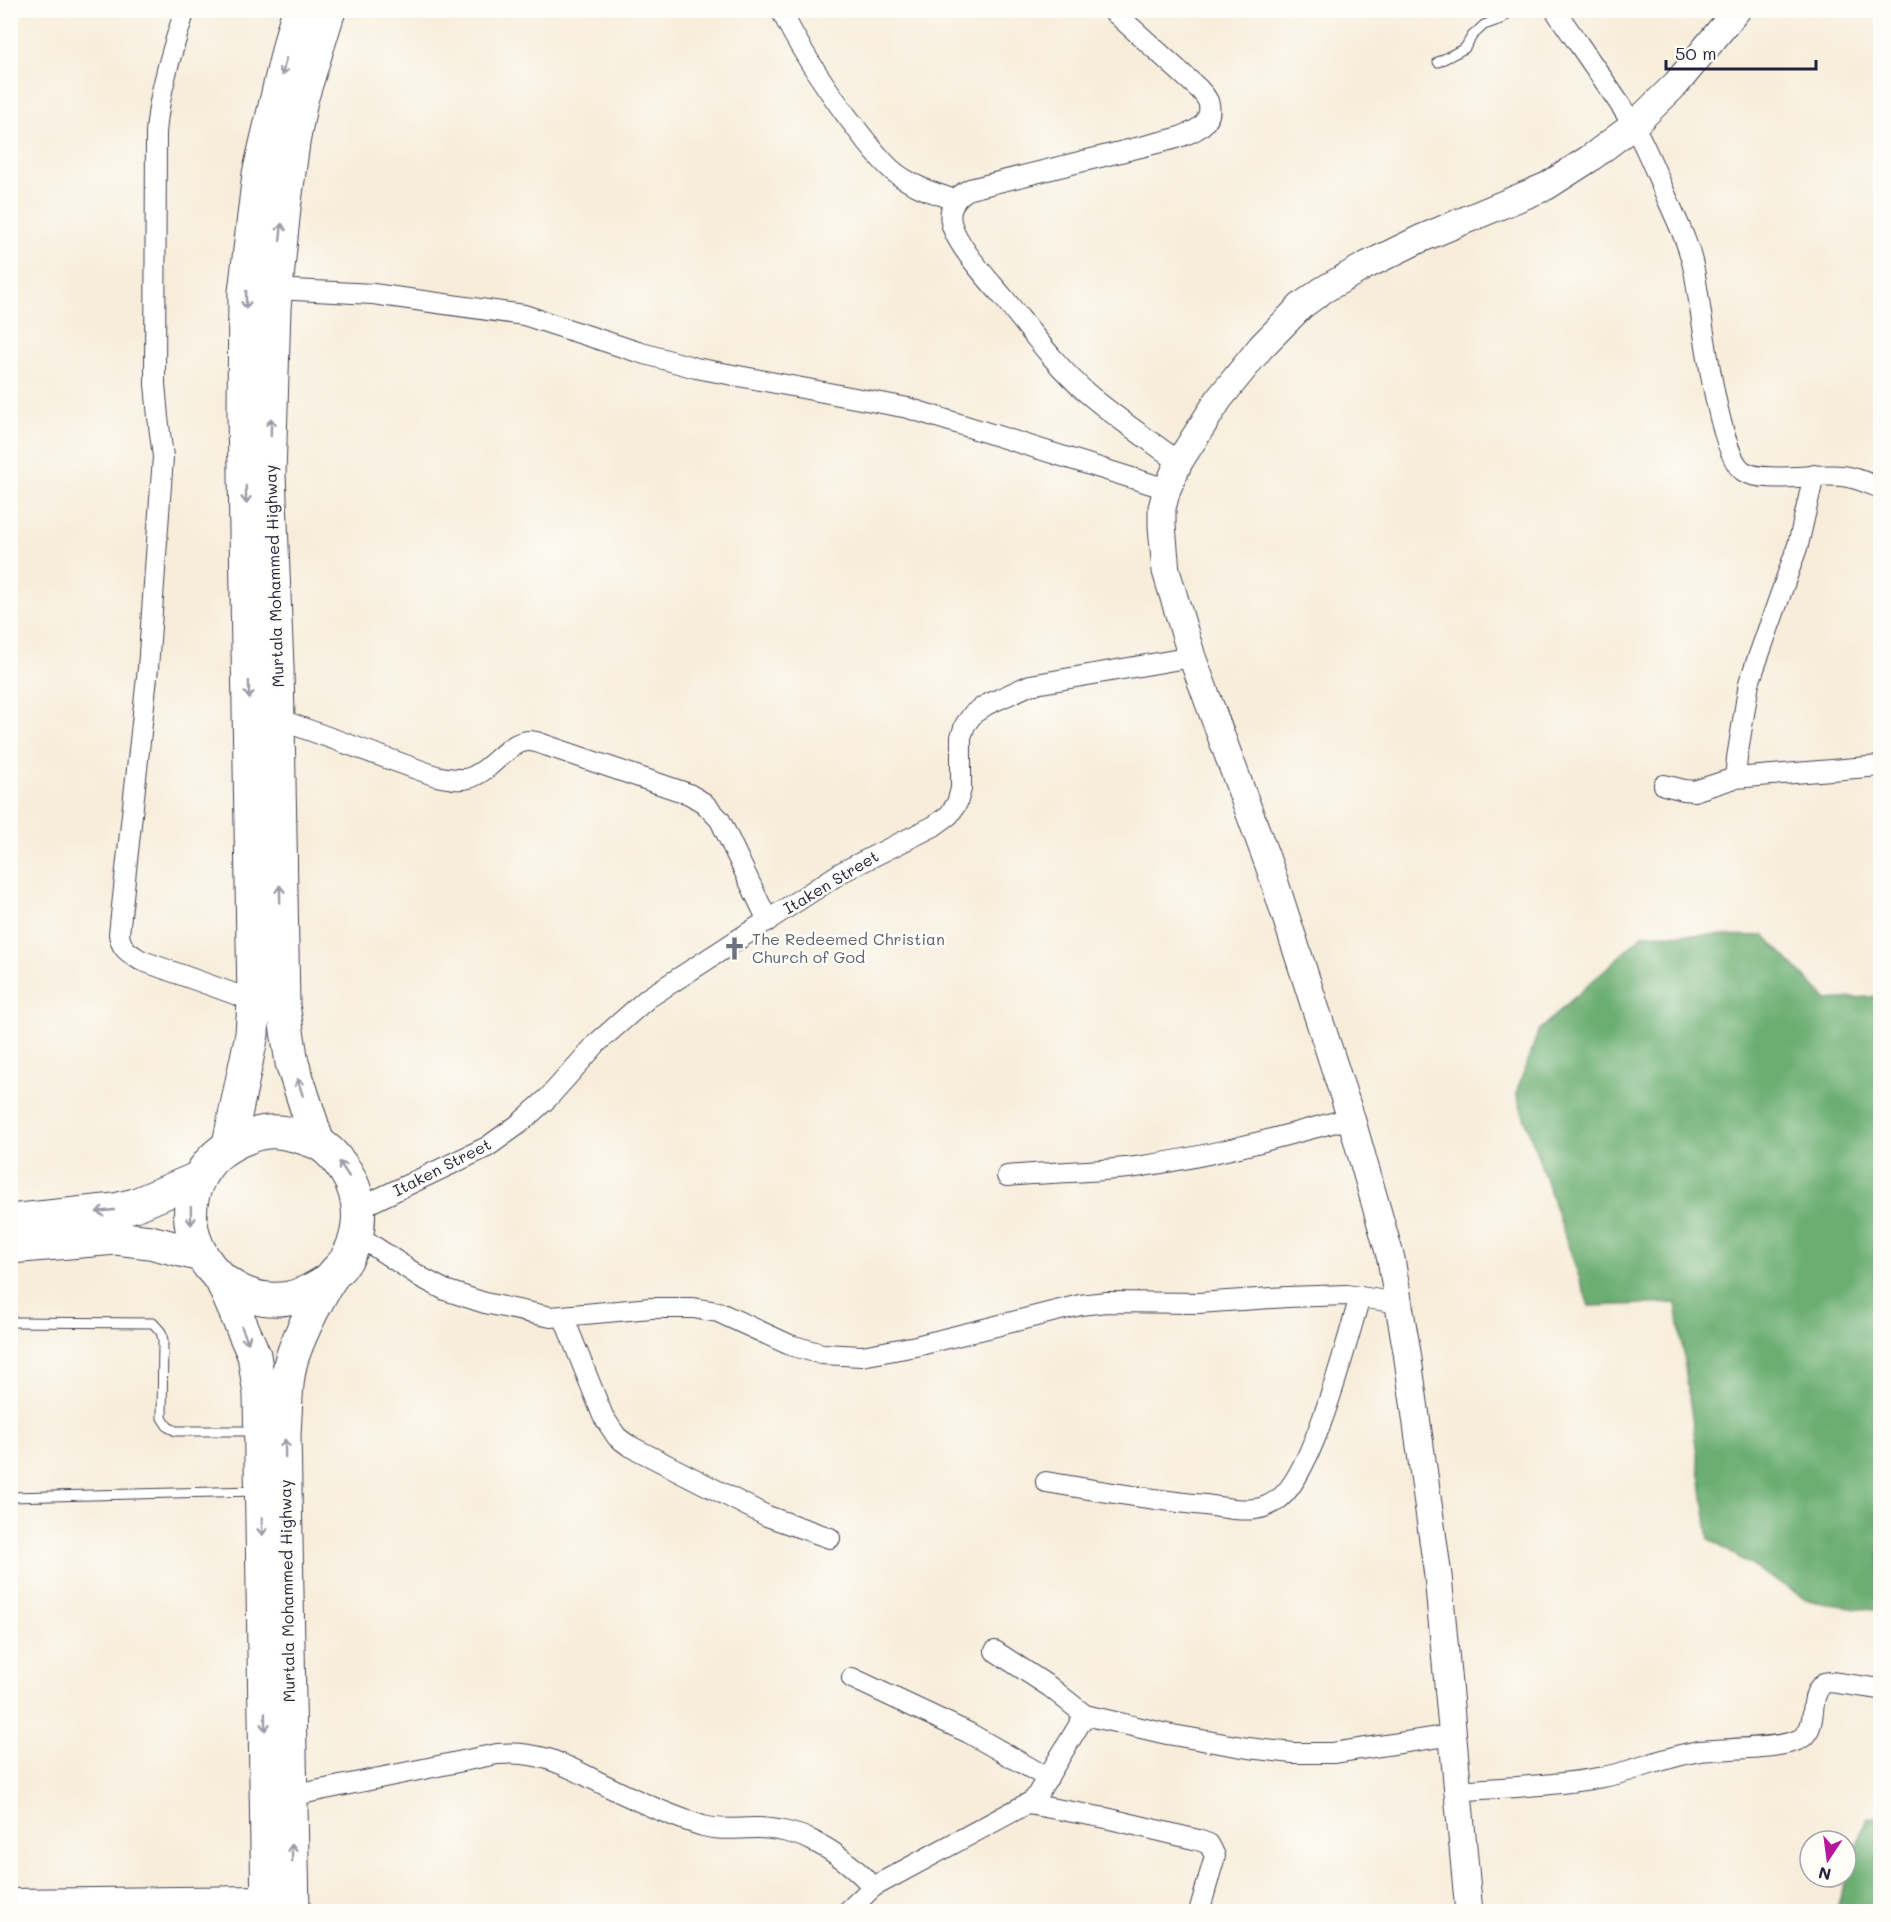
<svg xmlns="http://www.w3.org/2000/svg" width="1891" height="1922" font-family="Mali,sans-serif">
	<style>
		.forest { fill: #6cae72; stroke: #476856; stroke-width: 1.5 }
		.lines { fill: none; stroke-linecap: round; stroke-linejoin: round }
		.lane-casing { stroke: #424053; stroke-width: 11 }
		.street-casing { stroke: #424053; stroke-width: 22 }
		.secondary-casing { stroke: #424053; stroke-width: 29 }
		.highway-casing { stroke: #424053; stroke-width: 35 }
		.lane { stroke: #fff; stroke-width: 9 }
		.street { stroke: #fff; stroke-width: 20 }
		.secondary { stroke: #fff; stroke-width: 27 }
		.highway { stroke: #fff; stroke-width: 33 }
		.oneway { stroke: #9c9ca7 }
		.labels { text-anchor: middle; stroke-width: 5; stroke-linejoin: round; paint-order: stroke }
		.street-label { font-size: 16px; fill: #22223b; stroke: #fdfcf7 }
		.worship-label { font-size: 16px; fill: #5b616d; stroke: #fdfcf7; text-anchor: start }
	</style>
	<rect width="100%" height="100%" fill="#fdfcf7"/>
	<filter id="ink" filterUnits="userSpaceOnUse"><feTurbulence type="fractalNoise" baseFrequency=".0167" numOctaves="2"/><feDisplacementMap in="SourceGraphic" scale="12" xChannelSelector="R" yChannelSelector="G"/><feConvolveMatrix kernelMatrix="1 2 1 2 8 2 1 2 1" color-interpolation-filters="sRGB"/></filter>
	<filter id="wash" filterUnits="userSpaceOnUse"><feTurbulence type="fractalNoise" baseFrequency=".008" numOctaves="4" result="noise"/><feDisplacementMap in="SourceGraphic" scale="24" xChannelSelector="R" yChannelSelector="G"/><feGaussianBlur stdDeviation="1.35" result="paint"/><feColorMatrix in="noise" values="0 0 0 0 0 0 0 0 0 0 0 0 0 0 0 0 0 1.4 0 .05"/><feComposite in="paint" operator="in"/></filter>
	<g filter="url(#wash)">
		<rect width="100%" height="100%" fill="#f7edda"/>
		<g class="forest">
			<path d="M1644,934l121,2 62,64 53,-4v615l-71,-10 -100,-62 -33,-236 -87,3 -73,-213 23,-63z"/>
			<path d="M1867,1817l13,2v92h-44z"/>
		</g>
	</g>
	<g filter="url(#ink)">
		<g class="lines">
			<defs>
				<g id="lane">
					<path d="M1438,62l27,-14 7,-12 12,-11 17,-6 11,-9"/>
					<path d="M10,1322l143,1 8,9 2,8 -1,78 6,9 8,4h79"/>
					<path d="M10,1497l246,-6"/>
				</g>
				<g id="street">
					<path d="M185,10c-13,41 -26,81 -29,123l-1,251 3,33 5,40 -15,211 -29,266c2,15 9,18 21,26l114,41"/>
					<path d="M781,10c18,39 43,75 68,109 14,18 27,37 44,52 18,15 41,22 62,29"/>
					<path d="M1112,10l87,79c3,3 7,8 9,12 8,24 -18,33 -35,38l-203,50c-13,6 -22,18 -19,33 5,23 36,56 52,75 27,33 52,68 84,96 29,25 61,46 92,69"/>
					<path d="M1555,10c26,38 53,75 77,113 14,23 24,50 35,75 10,23 22,46 27,72 7,35 23,184 49,201 19,13 73,2 99,5 13,1 26,7 38,12"/>
					<path d="M275,289l98,5 151,21 114,37 58,16 212,40 259,81"/>
					<path d="M278,719l158,57c11,2 23,5 33,2 22,-6 38,-37 60,-37 7,0 13,3 19,5l141,48 15,9 16,17 48,101"/>
					<path d="M1735,778l2,-20 12,-75 49,-138 16,-70"/>
					<path d="M1664,785l20,5 10,1 41,-13 145,-12"/>
					<path d="M1007,1176c42,-4 87,-4 129,-9 73,-10 144,-30 215,-49"/>
					<path d="M359,1208l128,-61 32,-23 29,-26 49,-55 51,-45 194,-126 92,-46 15,-11 8,-12 4,-14v-52l4,-12 8,-11 13,-9 44,-20 162,-28"/>
					<path d="M357,1235l65,43 23,12 40,13 66,14 100,-9h42l25,4 72,33 32,9 40,2 54,-10 164,-41 26,-3 92,1 89,-6 60,-2 52,8"/>
					<path d="M563,1316l40,100 14,21 11,8 139,71 63,22"/>
					<path d="M1046,1482c53,9 106,18 159,23 18,2 41,8 59,2 4,-1 8,-4 12,-6 36,-21 71,-161 84,-204"/>
					<path d="M995,1651l55,36 35,28 82,19 81,14 45,5h40l120,-18"/>
					<path d="M852,1678l117,55 79,45"/>
					<path d="M1458,1791c48,-4 98,-5 145,-14 33,-6 64,-21 97,-26 23,-3 87,-1 103,-14 16,-13 4,-41 21,-54l7,-1 49,7"/>
					<path d="M291,1796l206,-42c46,-4 69,12 108,31 32,16 63,30 98,41 18,5 36,2 54,2 17,0 39,5 54,12 23,11 45,28 62,47"/>
					<path d="M1028,1804l78,14 92,22 11,4 6,12 -16,56"/>
					<path d="M10,1899l258,-3"/>
					<path d="M847,1912l26,-25 161,-87 51,-85"/>
				</g>
				<path id="secondary" d="M1469,1912l-31,-336 -31,-224 -16,-93 -40,-141 -80,-247 -79,-214 -26,-86 -4,-45v-18l5,-19 12,-27 40,-63 42,-52 40,-41 22,-16 42,-24 55,-27 127,-53 42,-27 45,-34 43,-42 60,-73"/>
				<g id="highway">
					<path d="M318,1143l-26,-80 -9,-58 -6,-338 -8,-192 5,-167 10,-100 9,-65 8,-43 28,-90"/>
					<path d="M229,1144l23,-110 2,-33 -10,-587 1,-122 14,-118 33,-140 7,-24"/>
					<path d="M10,1221l105,-11 20,-5 64,-27"/>
					<path d="M10,1247l106,-9 34,4 51,13"/>
					<path d="M222,1281l32,74 6,39 8,518"/>
					<path d="M293,1912l-9,-479c2,-25 1,-58 10,-81 7,-20 24,-55 36,-73 5,-8 13,-13 17,-21 16,-27 15,-60 -1,-86 -8,-12 -19,-26 -33,-31 -22,-8 -42,-14 -65,-4 -24,9 -42,23 -52,48 -23,58 30,124 93,113 15,-3 28,-11 41,-19"/>
				</g>
			</defs>
			<use href="#lane" class="lane-casing"/>
			<use href="#street" class="street-casing"/>
			<use href="#secondary" class="secondary-casing"/>
			<use href="#highway" class="highway-casing"/>
			<use href="#lane" class="lane"/>
			<use href="#street" class="street"/>
			<use href="#secondary" class="secondary"/>
			<use href="#highway" class="highway"/>
		</g>
		<defs><path id="oneway-shaft" d="M-6 0H5M1.5-3L5.5 0L1.5 3" fill="none" stroke-width="1.6" stroke-linecap="round" stroke-linejoin="round" transform="scale(1.5)"/></defs>
		<g class="oneway">
			<use href="#oneway-shaft" transform="translate(284 67) rotate(103)"/>
			<use href="#oneway-shaft" transform="translate(281 232) rotate(-84)"/>
			<use href="#oneway-shaft" transform="translate(246 300) rotate(91)"/>
			<use href="#oneway-shaft" transform="translate(271 427) rotate(-89)"/>
			<use href="#oneway-shaft" transform="translate(246 495) rotate(89)"/>
			<use href="#oneway-shaft" transform="translate(249 690) rotate(89)"/>
			<use href="#oneway-shaft" transform="translate(280 894) rotate(-91)"/>
			<use href="#oneway-shaft" transform="translate(300 1087) rotate(-108)"/>
			<use href="#oneway-shaft" transform="translate(344 1169) rotate(-123)"/>
			<use href="#oneway-shaft" transform="translate(105 1211) rotate(174)"/>
			<use href="#oneway-shaft" transform="translate(191 1216) rotate(89)"/>
			<use href="#oneway-shaft" transform="translate(245 1335) rotate(67)"/>
			<use href="#oneway-shaft" transform="translate(285 1448) rotate(-91)"/>
			<use href="#oneway-shaft" transform="translate(262 1527) rotate(89)"/>
			<use href="#oneway-shaft" transform="translate(265 1722) rotate(89)"/>
			<use href="#oneway-shaft" transform="translate(292 1853) rotate(-91)"/>
		</g>
	</g>
	<defs>
		<symbol id="church-bare" viewBox="-9 -9 18 18"><path d="M-1.2-6h2.4v3.5h3.3v2.4h-3.3V6h-2.4V-.1h-3.3v-2.4h3.3Z" fill="#6b7280" stroke="#fdfcf7" stroke-width="2.5" paint-order="stroke"/></symbol>
	</defs>
	<g fill-rule="evenodd">
		<use href="#church-bare" x="718" y="932" width="33" height="33"/>
	</g>
	<g class="labels">
		<g class="street-label">
			<text transform="translate(274 576) rotate(-92)" y="6">Murtala Mohammed Highway</text>
			<text transform="translate(831 882) rotate(-31)" y="6">Itaken Street</text>
			<text transform="translate(442 1167) rotate(-27)" y="6">Itaken Street</text>
			<text transform="translate(287 1591) rotate(-91)" y="6">Murtala Mohammed Highway</text>
		</g>
		<g class="worship-label">
			<text x="752" y="945">The Redeemed Christian<tspan x="752" dy="18">Church of God</tspan></text>
		</g>
	</g>
	<rect width="1891" height="1922" fill="none" stroke="#fdfcf7" stroke-width="36"/>
	<g transform="translate(1828 1859) rotate(193)"><circle r="28" fill="#fdfcf7" stroke="#a5a5ac" stroke-width="1.5"/>
	<path d="M0-4.5L10 22L0 15L-10 22Z" fill="#b5179e"/>
	<text y="-9" font-size="16" font-weight="bold" text-anchor="middle" fill="#22223b">N</text>
	</g>
	<path d="M1666 60v9h150v-9" fill="none" stroke="#22223b" stroke-width="3"/>
	<text x="1675" y="60" font-size="18" fill="#22223b" stroke="#fdfcf7" stroke-width="4.5" paint-order="stroke">50 m</text>
</svg>
